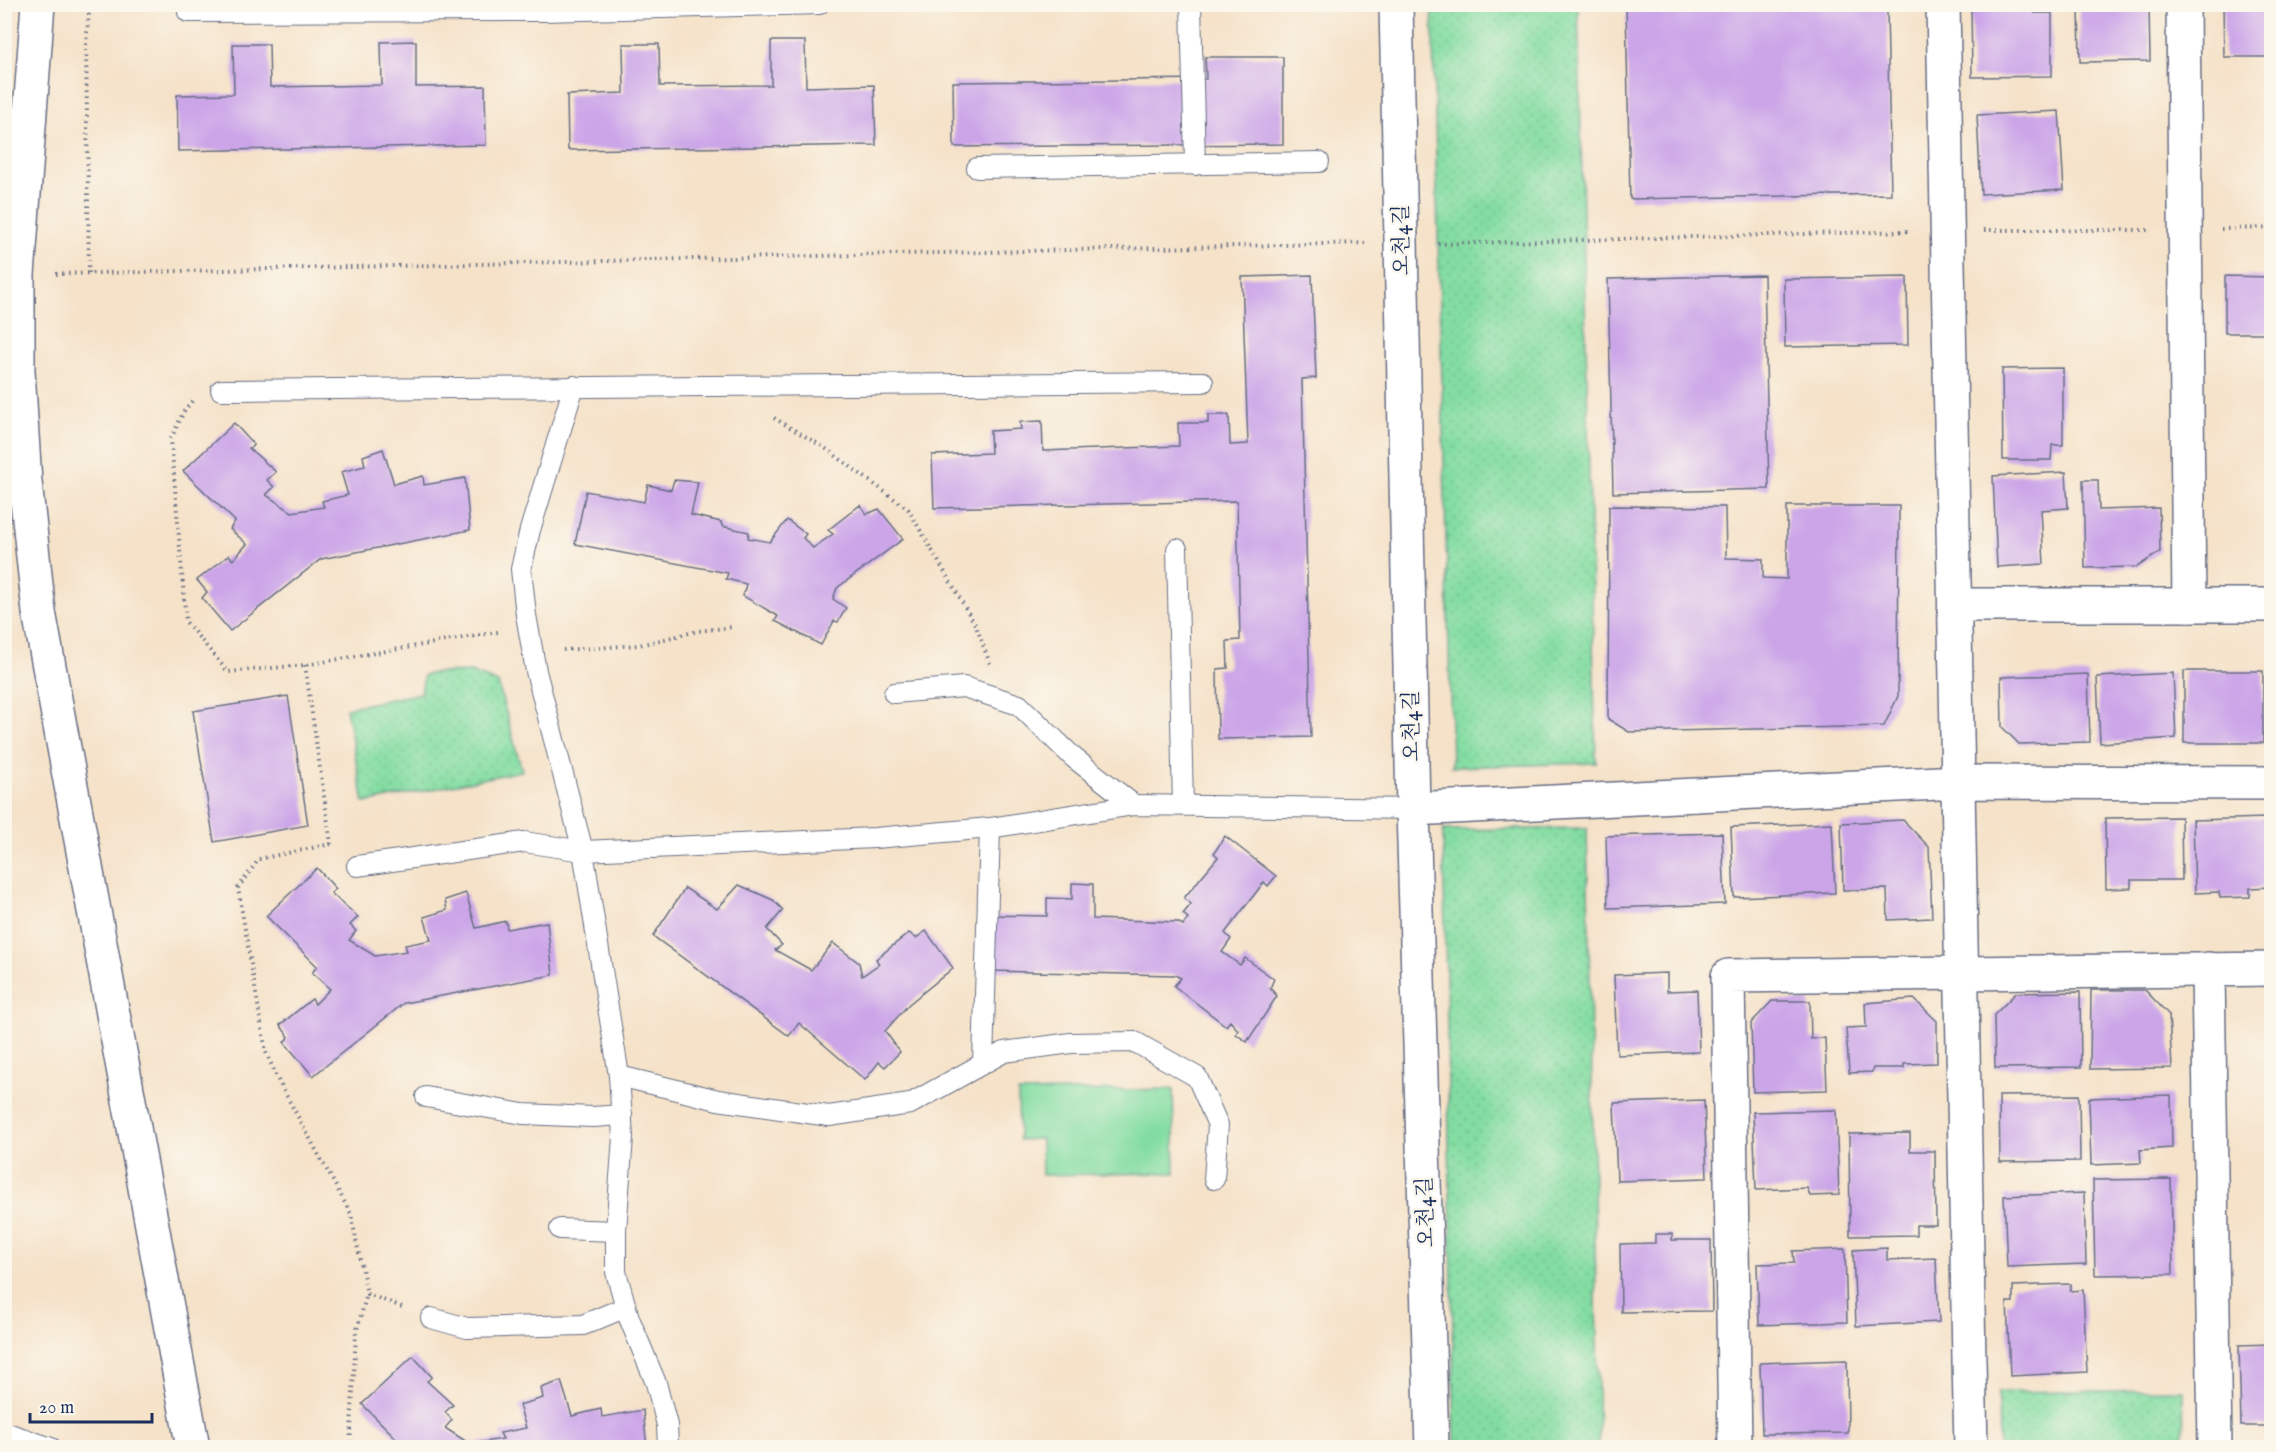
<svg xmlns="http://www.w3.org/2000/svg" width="2276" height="1452" font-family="'IM FELL English','Noto Serif KR',serif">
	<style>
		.grass { fill: #83dda2; stroke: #4f8680; stroke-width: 1.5 }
		.park { fill: url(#park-dots); stroke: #4f8680; stroke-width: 1.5 }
		.building { fill: #cba5e8 }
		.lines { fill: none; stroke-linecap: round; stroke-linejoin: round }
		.lane-casing { stroke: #676e83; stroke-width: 22 }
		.street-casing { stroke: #676e83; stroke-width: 36 }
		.secondary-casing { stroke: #676e83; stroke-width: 36 }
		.path { stroke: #676e83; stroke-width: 4; stroke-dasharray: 1.5 4.5; stroke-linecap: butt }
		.lane { stroke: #fff; stroke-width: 20 }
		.street { stroke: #fff; stroke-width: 33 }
		.secondary { stroke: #fff; stroke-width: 33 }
		.labels { text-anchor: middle; stroke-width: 5; stroke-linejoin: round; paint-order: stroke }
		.street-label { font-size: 21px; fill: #1b2f5e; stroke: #fbf7ec }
	</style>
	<defs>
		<pattern id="park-dots" width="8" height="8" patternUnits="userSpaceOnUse" patternTransform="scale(1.5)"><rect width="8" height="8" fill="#83dda2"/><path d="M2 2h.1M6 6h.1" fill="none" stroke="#71be8e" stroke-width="1.8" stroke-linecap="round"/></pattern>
	</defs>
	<rect width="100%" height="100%" fill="#fbf7ec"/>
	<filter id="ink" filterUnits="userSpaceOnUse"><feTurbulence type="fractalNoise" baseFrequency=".0167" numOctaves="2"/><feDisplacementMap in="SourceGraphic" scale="12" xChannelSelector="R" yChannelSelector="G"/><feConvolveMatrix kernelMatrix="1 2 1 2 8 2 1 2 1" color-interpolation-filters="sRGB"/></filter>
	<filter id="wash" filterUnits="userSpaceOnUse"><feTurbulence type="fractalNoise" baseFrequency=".008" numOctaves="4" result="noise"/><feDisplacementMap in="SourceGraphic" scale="24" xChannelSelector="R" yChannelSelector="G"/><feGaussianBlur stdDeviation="1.35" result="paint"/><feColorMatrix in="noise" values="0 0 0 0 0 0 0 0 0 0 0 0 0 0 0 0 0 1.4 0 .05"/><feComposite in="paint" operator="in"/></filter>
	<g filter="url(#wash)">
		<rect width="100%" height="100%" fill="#f5e2c9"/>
		<path class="grass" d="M1173,1089l2,84 -133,2 -1,-36 -22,1 -1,-48z"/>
		<g class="park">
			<path d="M1432,5h146l18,758 -144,4z"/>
			<path d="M471,672l27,11 24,88 -158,32 -18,-95 75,-15 3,-18 10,-2z"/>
			<path d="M1587,828l12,619h-144l-12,-617z"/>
			<path d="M2183,1390l1,57h-185l-1,-55z"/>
		</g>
		<g id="blocks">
			<g class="building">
				<path d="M1626,4h255l6,7 4,183 -261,5z"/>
				<path d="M1971,4h64v9h17v63l-80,1z"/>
				<path d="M2079,4h70l1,57 -70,1z"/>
				<path d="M2223,4h49v53h-48z"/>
				<path d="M416,41v46l69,-1 1,59 -308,6 -1,-56 57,-1 -1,-50h36l1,43 112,-2 -1,-43z"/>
				<path d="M771,41h34l1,46 68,-2 2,60 -308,5 -1,-55 57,-2 -1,-49h36l1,42 111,-1z"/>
				<path d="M1205,57h78v87l-329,3 -1,-65 253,-3z"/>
				<path d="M2059,111l5,79 -83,4 -4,-79z"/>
				<path d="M1312,275l4,103 -14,1 9,358 -93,2 -1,-70 11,-1 -1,-27 13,-1 -3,-139 -303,7 -2,-53 59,-2 -1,-22 31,-2 -1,-7 22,-1 1,30 136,-5 -1,-23h30v-8h21l1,30 18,-1 -6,-167z"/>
				<path d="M1764,275l5,214 -156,4 -5,-214z"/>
				<path d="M2225,276l47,1v56h-47z"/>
				<path d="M1907,277l1,68 -123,2 -1,-68z"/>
				<path d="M2063,368v77h-11l-1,15h-48l-1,-91z"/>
				<path d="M234,423l20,22 -5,3 27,24 -9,8 7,7 -8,8 26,17 32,-5 -2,-6 26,-6 -7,-23 24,-6 -2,-10 20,-7 11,35 29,-8 1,9 41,-7 5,52 -149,29 -91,72 -28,-33 5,-6 -10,-12 32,-25 4,5 14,-16 -17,-15 5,-8 -52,-50z"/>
				<path d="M2066,472l2,36 -27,2 3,54 -47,3 -4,-91z"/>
				<path d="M674,480l24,2 -7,33 30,7 1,4 27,6 -1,6 22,4 17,-22 19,14 -3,4 10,10 20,-14 -5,-4 32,-25 7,9 12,-5 24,30 -66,49 -4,11 13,9 -8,14 -4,-1 -13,24 -46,-24 3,-5 -35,-20 3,-12 -20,-5 2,-6 -153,-29 11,-53 58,11 4,-17 23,5z"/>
				<path d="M2083,480h15l1,30 60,-2 1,44 -23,15 -52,1z"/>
				<path d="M1609,506l116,1 1,51 37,1v19l24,1v-73h112l-1,190 -14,30 -255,6 -21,-13z"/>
				<rect x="2184" y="671" width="79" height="72"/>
				<path d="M2173,673l3,65 -76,5 -3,-66z"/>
				<path d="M2088,674l2,68 -71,2 -17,-17 -1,-50z"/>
				<path d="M288,696l20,129 -94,17 -21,-131z"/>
				<path d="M2181,817l1,63h-51v8l-25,1 -1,-71z"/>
				<path d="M2268,818l3,69 -21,1v9l-30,1 -1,-6 -24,1 -2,-73z"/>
				<path d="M1903,820l26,27 3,71 -44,2 -1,-31 -44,1 -2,-67z"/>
				<path d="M1832,823l3,70 -101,4 -3,-70z"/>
				<path d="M1722,833l3,71 -117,4 -2,-72z"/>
				<path d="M1225,836l51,40 -8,10 -4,-4 -39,51 6,6 -9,13 18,13 5,-7 29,21 -4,9 7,8 -30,46 -11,-8 2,-4 -8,-9 -4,5 -52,-40 7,-8 -6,-3 -189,-4 2,-56 59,1v-18l25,1v-16l21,1v35l84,3 6,3 5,-7 -5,-4 8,-10 -7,-6 34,-41 -4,-4z"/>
				<path d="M317,868l19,21 -5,4 27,24 -8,8 6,6 -7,9 26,16 32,-5 -2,-6 26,-5 -7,-23 23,-7 -2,-10 21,-7 10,35 30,-7 1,8 40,-7 6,53 -149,28 -91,73 -29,-34 5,-5 -9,-12 32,-26 3,5 15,-15 -18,-16 5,-7 -51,-50z"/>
				<path d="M739,885l34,15 10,10 -16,19 15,16 -7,5 36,20 22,-27 26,20 3,13 17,-12 -3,-5 33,-26 7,5 10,-7 27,37 -44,36 -24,27 15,21 -15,15 -6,-5 -14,18 -66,-57 -10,13 -136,-100 32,-48 32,21z"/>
				<path d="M1667,973v18l30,-1 2,62 -82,3 -3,-80z"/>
				<path d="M2091,990h54l24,25 3,53 -82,1z"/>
				<path d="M2080,992l1,75 -86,1 -1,-53 22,-22z"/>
				<path d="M1914,999l23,22v42l-33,1v4h-31l-1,4 -23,1 -3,-45 20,-1 -1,-24z"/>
				<path d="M1772,1001h38l1,38 14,-1 2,52 -74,2 -2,-69z"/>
				<path d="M2079,1095l1,66 -80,1 -1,-66z"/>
				<path d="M2171,1095l1,53 -32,2 1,13 -50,2 -2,-67z"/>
				<path d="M1704,1100l3,78 -90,3 -3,-78z"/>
				<path d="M1836,1110l3,85 -29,1 -3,-8 -51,2 -3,-78z"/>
				<path d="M1910,1133v18h25l1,74h-20v10l-66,1 -1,-102z"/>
				<path d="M2171,1179l2,95 -78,1 -2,-95z"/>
				<path d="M2084,1193l2,71 -79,3 -3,-71z"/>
				<path d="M1655,1234h17v6h39l1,71 -91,1 -1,-68 35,-1z"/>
				<path d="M1887,1248v12l49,-2 3,64 -83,4 -3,-76z"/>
				<path d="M1845,1249l2,73 -88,3 -2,-61 37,-1 -1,-12z"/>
				<path d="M2070,1284v7l13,-1 4,82 -77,4 -3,-74h6v-16z"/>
				<path d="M2272,1344v82h-31l-2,-81z"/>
				<path d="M413,1356l19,21 -5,4 26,24 -8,7 7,8 -7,8 25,16 33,-5 -3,-6 26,-5 -7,-23 24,-7 -2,-10 20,-7 11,35 29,-7 1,8 41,-7 4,38h-241l-44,-44z"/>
				<path d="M1847,1360l1,73 -86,1 -2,-71z"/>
			</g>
		</g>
	</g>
	<g filter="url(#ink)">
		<use href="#blocks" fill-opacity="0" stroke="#676e83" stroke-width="1.5"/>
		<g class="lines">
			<defs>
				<g id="lane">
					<path d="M1191,4l4,161"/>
					<path d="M188,12l355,-1 276,-7"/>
					<path d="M977,168l342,-6"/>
					<path d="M221,390l982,-8"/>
					<path d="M1177,549l6,256"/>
					<path d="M894,693l70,-6 55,18 55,53 60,47"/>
					<path d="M357,866l167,-24 59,9 -47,-180 -10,-56 -5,-46 9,-39 44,-144"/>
					<path d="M983,1063l7,-235"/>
					<path d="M619,1076l99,24 111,16 81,-12 94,-52 67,-9 64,-1 62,35 21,48 -4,54"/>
					<path d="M426,1097l97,17 70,3 29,-2"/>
					<path d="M560,1229l56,2"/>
					<path d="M431,1318l36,10 116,-3 43,-18"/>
					<path d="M4,1432l47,16"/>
					<path d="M668,1448l-1,-23 -11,-42 -27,-65 -13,-46v-41l7,-94 -4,-61 -36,-225 292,-13 115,-10 144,-23 279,4"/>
				</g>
				<g id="street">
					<path d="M38,4l-20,271v96l7,111 14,130 154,836"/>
					<path d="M1943,4c9,482 17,963 28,1444"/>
					<path d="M2183,4l6,601"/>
					<path d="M1955,605h317"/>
					<path d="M1413,809l546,-27 313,1"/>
					<path d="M2208,969l7,479"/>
					<path d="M1735,1448l-7,-472 544,-7"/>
				</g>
				<path id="secondary" d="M1396,4l17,805 19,639"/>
			</defs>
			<use href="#lane" class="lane-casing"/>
			<use href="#street" class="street-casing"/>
			<use href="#secondary" class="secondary-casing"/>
			<g class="path">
				<path d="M2221,229l51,-1"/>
				<path d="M1984,230h164"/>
				<path d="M1438,244l473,-13"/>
				<path d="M89,273l-3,-231 4,-38"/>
				<path d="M56,274l1309,-31"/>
				<path d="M192,401l-8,10 -13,28 15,183 42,50 77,-7 193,-33"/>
				<path d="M774,418l51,30 83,61 68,117 14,38"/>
				<path d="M563,650l76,-5 59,-14 35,-4"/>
				<path d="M305,665l26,179"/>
				<path d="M331,844l-72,15 -21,29 28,164 13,30 72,132 16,80 38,14"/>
				<path d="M350,1448l6,-115 11,-39"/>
			</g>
			<use href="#lane" class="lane"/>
			<use href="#street" class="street"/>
			<use href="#secondary" class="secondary"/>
		</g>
	</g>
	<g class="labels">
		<g class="street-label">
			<text transform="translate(1401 240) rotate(-91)" y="7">오천4길</text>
			<text transform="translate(1411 726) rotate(-91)" y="7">오천4길</text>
			<text transform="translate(1425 1212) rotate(-92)" y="7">오천4길</text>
		</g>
	</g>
	<rect width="2276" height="1452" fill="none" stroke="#fbf7ec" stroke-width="24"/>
	<path d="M30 1413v9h122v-9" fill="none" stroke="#1b2f5e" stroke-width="3"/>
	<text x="39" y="1413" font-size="18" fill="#1b2f5e" stroke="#fbf7ec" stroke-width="4.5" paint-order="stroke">20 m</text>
</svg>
